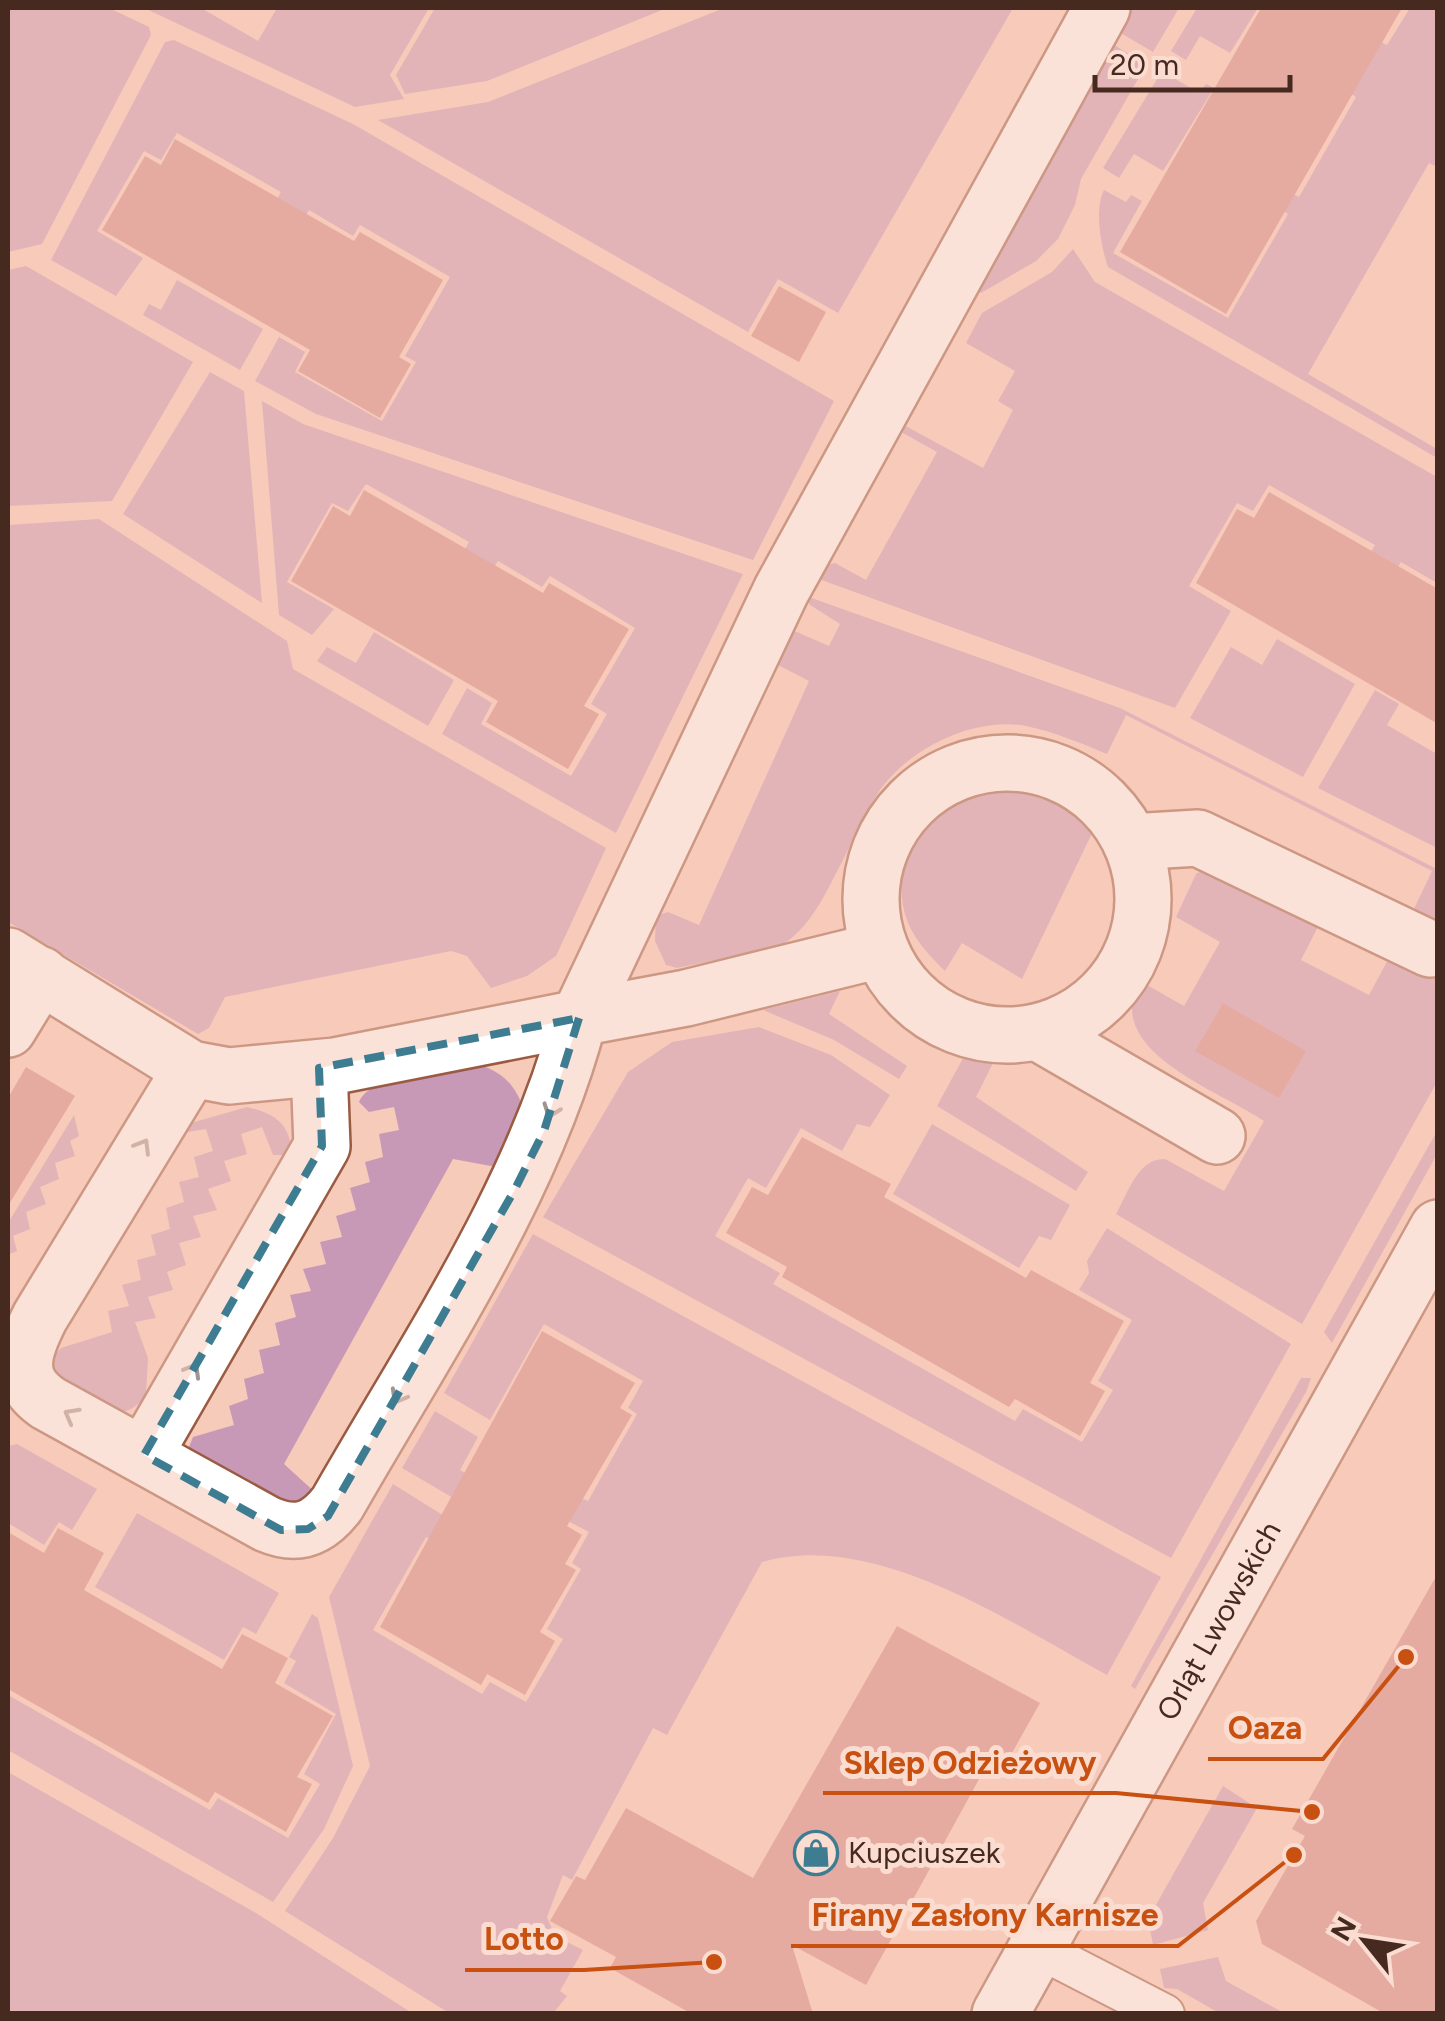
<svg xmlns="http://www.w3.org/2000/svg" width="1445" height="2021" font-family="Figtree,sans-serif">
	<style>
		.green { fill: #c899b6 }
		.building { fill: #cf8582 }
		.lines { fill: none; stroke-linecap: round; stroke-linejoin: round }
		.service-casing { stroke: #9a5b42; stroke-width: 42 }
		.minor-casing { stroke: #9a5b42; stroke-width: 60 }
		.service { stroke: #fff; stroke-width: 38 }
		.minor { stroke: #fff; stroke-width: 55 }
		.oneway { stroke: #a29490 }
		.marked { fill: none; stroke: #3e7d91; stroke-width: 8; stroke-dasharray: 20 12; stroke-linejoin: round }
		.labels { text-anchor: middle; stroke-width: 10; stroke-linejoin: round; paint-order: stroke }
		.street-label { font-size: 30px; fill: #462a20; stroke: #fadcd1 }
		.poi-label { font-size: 30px; fill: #462a20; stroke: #fadcd1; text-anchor: start }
		.leader { fill: none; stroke: #c85010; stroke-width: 4 }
		.callout-dot { fill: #c85010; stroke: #fadcd1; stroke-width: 4 }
		.callout-label { font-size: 32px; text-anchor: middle; font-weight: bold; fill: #c85010; stroke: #fadcd1; stroke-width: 10; stroke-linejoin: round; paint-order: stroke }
	</style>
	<rect width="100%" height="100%" fill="#f7cbba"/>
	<g class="green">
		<path d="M11,8h98l40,19 2,8 -109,209 -34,8v-239z"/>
		<path d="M144,8h57l57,33 19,-33h152l-39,67 14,24 -49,8z"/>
		<path d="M435,8h232l-180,73 -82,13 -9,-19z"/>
		<path d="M724,8h289l-175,305 -60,-34 -30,53 -370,-212 110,-18z"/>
		<path d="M1132,8h47l-26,44 -34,-20z"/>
		<path d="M1197,8h61l-28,45 -30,-17 -14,24 -15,-9z"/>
		<path d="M1410,8h27v159l-8,-4 -121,211 129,75v9l-329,-191c-7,-20 -14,-58 -4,-77l22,12 5,-7 11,6 -29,52 115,65 60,-104 -10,-6 11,-16 10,5 57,-100 -10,-6 31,-51 10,5z"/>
		<path d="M174,40l179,84 481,277 -81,159 -437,-146 -61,-33 24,-44 26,15 -10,20 87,49 34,-59 -11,-6 45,-79 -90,-52 -7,11 -44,-26 -15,26 -28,-17 15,-27 -104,-59 -16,27 -17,-9 -47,80 46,27 -27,38 -65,-36 114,-218z"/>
		<path d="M1113,44l33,21 -65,114 -6,26 -17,34 -22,22 -55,32 -6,-4z"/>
		<path d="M1162,71l37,22 7,-9 8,4 -51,83 -29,-17 -15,24 -16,-10z"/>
		<path d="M1073,249l22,33 342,195v106l-36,-21 -15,25 -27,-16 16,-26 -106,-60 -16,26 -16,-8 -48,83 42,25 -56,97 -359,-130 7,-12 12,-3 31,17 71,-128 -34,-19 -1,-9 81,44 30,-58 -15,-9 17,-30 -49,-28 16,-30 70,-41z"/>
		<path d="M26,266l167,96 -81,139 -104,5v-236z"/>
		<path d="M177,280l86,49 -23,41 -97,-55 6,-11 12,6z"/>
		<path d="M210,372l34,19 18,212 -139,-89z"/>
		<path d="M262,401l41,23 440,150 -127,259 -174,-99 25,-46 25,15 -11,21 90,52 36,-62 -16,-10 44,-76 -85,-52 -8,11 -44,-26 -16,24 -28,-16 15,-27 -103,-58 -18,27 -16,-8 -45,79 47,27 -22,26 -33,-20z"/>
		<path d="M99,519l188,122 6,28 313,179 -50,108 -29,20 -36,12 -24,-32 -16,-5 -226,46 -16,31 -11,6 -190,-112v-397z"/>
		<path d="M806,596l314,112 317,161v55l-24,-13 19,-40 -306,-156 -19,39c-26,-11 -53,-22 -81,-28 -52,-10 -119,23 -148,67 -14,21 -24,46 -36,69 -17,32 -31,66 -63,85l-102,21 -11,-3 -11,-24 1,-25 12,-4 31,13 110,-244 -31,-16 -2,-9 14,-27 39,17 11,-22 -30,-19z"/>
		<path d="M374,632l80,48 -26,46 -111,-65 10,-14 29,16z"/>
		<path d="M1277,639l78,45 -52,93 -113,-59 41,-71 31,18z"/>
		<path d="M1375,690l24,14 -12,21 50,29v94l-119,-60z"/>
		<path d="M1010,778c38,8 60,19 86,47l-74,154 -60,-36 -17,28c-15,-15 -28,-28 -37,-48 -21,-52 10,-123 64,-138 12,-4 26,-5 38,-7z"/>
		<path d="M1205,869l116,52 -20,39 68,35 21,-39 47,-8v134l-135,242 -186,-110c12,-21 22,-56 49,-55l59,32 40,-70c-43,-30 -164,-70 -124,-140l44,25 36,-64 -44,-25 20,-43z"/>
		<path d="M840,991l-11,23 78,52 -8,13 -65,-39 -71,-30z"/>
		<path d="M759,1027l72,28 59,40 -20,32 -13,-3 -15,27 -41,-23 -35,60 -18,-10 -33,58 65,37 -7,11 242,137 8,-12 59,33 31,-52 -15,-9 34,-61 -53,-30 10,-17 -2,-12 20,-33 184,116 -120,214 -628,-341 85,-145 44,-30z"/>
		<path d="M979,1047l13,7v11l-16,32 112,75 -12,19 -139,-85 31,-57z"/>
		<path d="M471,1063c30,6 45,21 54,50l-18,56 -54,-10 -169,305 33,30 -26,16 -104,-58 6,-15 41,-12 -5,-19 19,-7 -4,-20 20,-6 -5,-23 21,-5 -5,-22 21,-6 -6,-22 21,-4 -8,-22 23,-5 -6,-22 22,-5 -6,-21 20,-6 -6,-22 20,-6 -5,-20 18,-5 -4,-23 20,-4 -5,-23 -25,5 -10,-10c12,-28 83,-33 112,-39z"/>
		<path d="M247,1107c21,5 38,12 43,34l-5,14h-12l-11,-28 -21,7 6,20 -23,7 7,20 -23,8 9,21 -24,6 8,21 -22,6 7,22 -19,7 6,18 -25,7 8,21 -21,4 13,36 -2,37c-26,37 -60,5 -91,-12l-6,-21 12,-14 51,-16 -4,-21 21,-5 -7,-21 19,-5 -4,-20 19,-5 -5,-20 19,-6 -4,-21 18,-6 -5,-20 20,-5 -5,-20 19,-6 -7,-22 -24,4 2,-8z"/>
		<path d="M74,1115l5,21 -9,5 5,15 -20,7 4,16 -19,8 6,17 -20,8 4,17 -17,7 4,15 -9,4v-32z"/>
		<path d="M932,1124l138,81 -19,35 -12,-4 -20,32 -126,-74z"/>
		<path d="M1437,1131v23l-105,189 -8,-11z"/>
		<path d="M533,1234l628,343 -54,98c-96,-52 -233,-146 -345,-113l-95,173 -14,-7 -81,152 -9,-5 -16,42 8,19 28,14 -23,41 7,5 -12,15 -9,3 -97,-1 -164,-102 48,-73 37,-72 -41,-169 64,-113 69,43 -13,22 -23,-12 -53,93 109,64 8,-12 36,20 37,-63 -16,-10 34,-60 -9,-6 17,-31 -25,-13 13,-23 11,5 49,-87 -9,-6 15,-27 -99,-57 -54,96 -46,-27z"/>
		<path d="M1301,1378h10l-5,14 -171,297 -4,-3 13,-24z"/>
		<path d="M435,1411l43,26 -18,33 26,15 -14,24 -70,-41z"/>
		<path d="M17,1444l80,45 -25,41 -13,-8 -15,23 -36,-22v-77z"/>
		<path d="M137,1513l142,80 -23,41 -13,-7 -19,33 -129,-73z"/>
		<path d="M312,1614l6,4 35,148 -29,63 -51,73 -265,-152v-55l202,115 8,-12 70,40 32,-54 -16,-10 32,-60 -52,-31 12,-22 -7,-4z"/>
		<path d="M8,1772l248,141 156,100h-404z"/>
		<path d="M1223,1786l34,22 -54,95 5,27 -55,15 -5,-26z"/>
		<path d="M1218,1957l8,24 58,32h-65l-42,-24 -13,-1 -4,-19z"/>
	</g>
	<g class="building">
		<path d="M1261,8h141l-176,306 -106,-62z"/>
		<path d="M175,139l179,102 6,-9 83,48 -44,77 12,7 -31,54 -82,-47 12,-21 -208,-120 43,-74 16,9z"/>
		<path d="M779,286l47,26 -27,50 -48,-26z"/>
		<path d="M364,490l179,103 6,-10 80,46 -45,77 15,8 -31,55 -82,-47 12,-21 -207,-120 42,-75 17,10z"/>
		<path d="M1269,492l169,97v135l-242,-141 41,-74 17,9z"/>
		<path d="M1223,1003l83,48 -27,47 -84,-47z"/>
		<path d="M26,1067l49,29 -67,110v-108z"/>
		<path d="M802,1137l89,47 -7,13 142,81 5,-8 93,51 -34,62 15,8 -25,45 -65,-37 -6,8 -227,-130 5,-10 -61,-34 26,-46 16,8z"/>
		<path d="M542,1331l93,52 -15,25 12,7 -65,111 15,9 -17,29 11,6 -36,62 15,9 -30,54 -38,-21 -6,11 -101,-58z"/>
		<path d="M58,1528l46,25 -20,37 138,79 20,-35 46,24 -13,25 58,33 -36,61 15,7 -26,48 -71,-40 -7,11 -200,-114v-157l36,21z"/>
		<path d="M1438,1573v441h-53l-123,-70 -6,-23 49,-85 -13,-7z"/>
		<path d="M897,1626l143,77 -37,66 -14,-8 -123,224 -74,-40 21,69h-121l-82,-46 6,-11 -66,-36 26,-45 9,4 41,-72 127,70z"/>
	</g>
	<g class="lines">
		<defs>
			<path id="service" d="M1037,1948l128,66"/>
			<g id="minor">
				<circle cx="1007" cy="899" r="136"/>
				<path d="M1131,842l67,-4 232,111"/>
				<path d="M8,956l183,113 38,7 106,-10 244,-48 202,-427 321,-583"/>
				<path d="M8,1029l33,-54"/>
				<path d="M1039,1033l178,103"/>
				<path d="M191,1069l-151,248c-17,34 -27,62 8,86l219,121c30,13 50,6 70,-20 89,-156 196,-311 242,-486l107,-20 194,-48"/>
				<path d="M144,1455l178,-309 -3,-78"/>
				<path id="s1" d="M1000,2014l438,-786"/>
			</g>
		</defs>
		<use href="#service" class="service-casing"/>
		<use href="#minor" class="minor-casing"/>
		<use href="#service" class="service"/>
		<use href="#minor" class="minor"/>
	</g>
	<defs><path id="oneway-chevron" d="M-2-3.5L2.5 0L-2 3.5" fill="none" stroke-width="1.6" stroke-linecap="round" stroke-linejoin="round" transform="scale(2.5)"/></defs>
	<g class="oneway">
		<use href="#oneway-chevron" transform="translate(551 1111) rotate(110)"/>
		<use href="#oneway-chevron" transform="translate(143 1146) rotate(-59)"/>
		<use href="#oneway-chevron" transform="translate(193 1370) rotate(-60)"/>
		<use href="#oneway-chevron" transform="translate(398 1397) rotate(119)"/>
		<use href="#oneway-chevron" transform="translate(71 1415) rotate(-151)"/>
	</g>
	<path d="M0 0H1445V2021H0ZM579,1018l-35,113 -30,60 -186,325 -20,13 -27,1 -137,-75 178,-309 -3,-78z" fill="#f7cbba" fill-opacity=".55" fill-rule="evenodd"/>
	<path class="marked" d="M579,1018l-35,113 -30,60 -186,325 -20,13 -27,1 -137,-75 178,-309 -3,-78z"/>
	<defs>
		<symbol id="shop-ring" viewBox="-11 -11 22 22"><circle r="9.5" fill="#fadcd1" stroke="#3e7d91" stroke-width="1.5"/><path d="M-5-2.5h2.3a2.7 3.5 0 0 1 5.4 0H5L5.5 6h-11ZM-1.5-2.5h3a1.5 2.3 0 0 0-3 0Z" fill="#3e7d91"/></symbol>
	</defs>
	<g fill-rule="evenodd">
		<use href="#shop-ring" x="791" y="1828" width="50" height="50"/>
	</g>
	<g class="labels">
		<g class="street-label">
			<text dy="10" stroke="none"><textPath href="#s1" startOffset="450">Orląt Lwowskich</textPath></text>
		</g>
		<g class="poi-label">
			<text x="848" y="1863">Kupciuszek</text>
		</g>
	</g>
	<path class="leader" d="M1406 1657L1323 1759H1208M1312 1812L1116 1793H823M1294 1855L1178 1946H791M714 1962L584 1970H465"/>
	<g class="callout-dot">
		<circle cx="1406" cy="1657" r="10"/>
		<circle cx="1312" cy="1812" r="10"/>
		<circle cx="1294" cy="1855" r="10"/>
		<circle cx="714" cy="1962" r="10"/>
	</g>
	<g class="callout-label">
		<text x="1265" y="1739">Oaza</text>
		<text x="970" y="1774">Sklep Odzieżowy</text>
		<text x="985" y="1926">Firany Zasłony Karnisze</text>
		<text x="524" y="1950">Lotto</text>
	</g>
	<rect width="1445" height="2021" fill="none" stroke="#462a20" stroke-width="20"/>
	<g transform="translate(1365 1941) rotate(300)" stroke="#fadcd1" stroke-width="8" paint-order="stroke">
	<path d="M0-8L18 38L0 25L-18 38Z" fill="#462a20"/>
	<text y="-15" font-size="28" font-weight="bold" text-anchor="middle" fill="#462a20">N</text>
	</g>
	<path d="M1095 75v15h195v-15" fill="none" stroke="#462a20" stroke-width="5"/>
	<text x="1110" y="75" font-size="30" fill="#462a20" stroke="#fadcd1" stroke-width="8" paint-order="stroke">20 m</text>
</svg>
